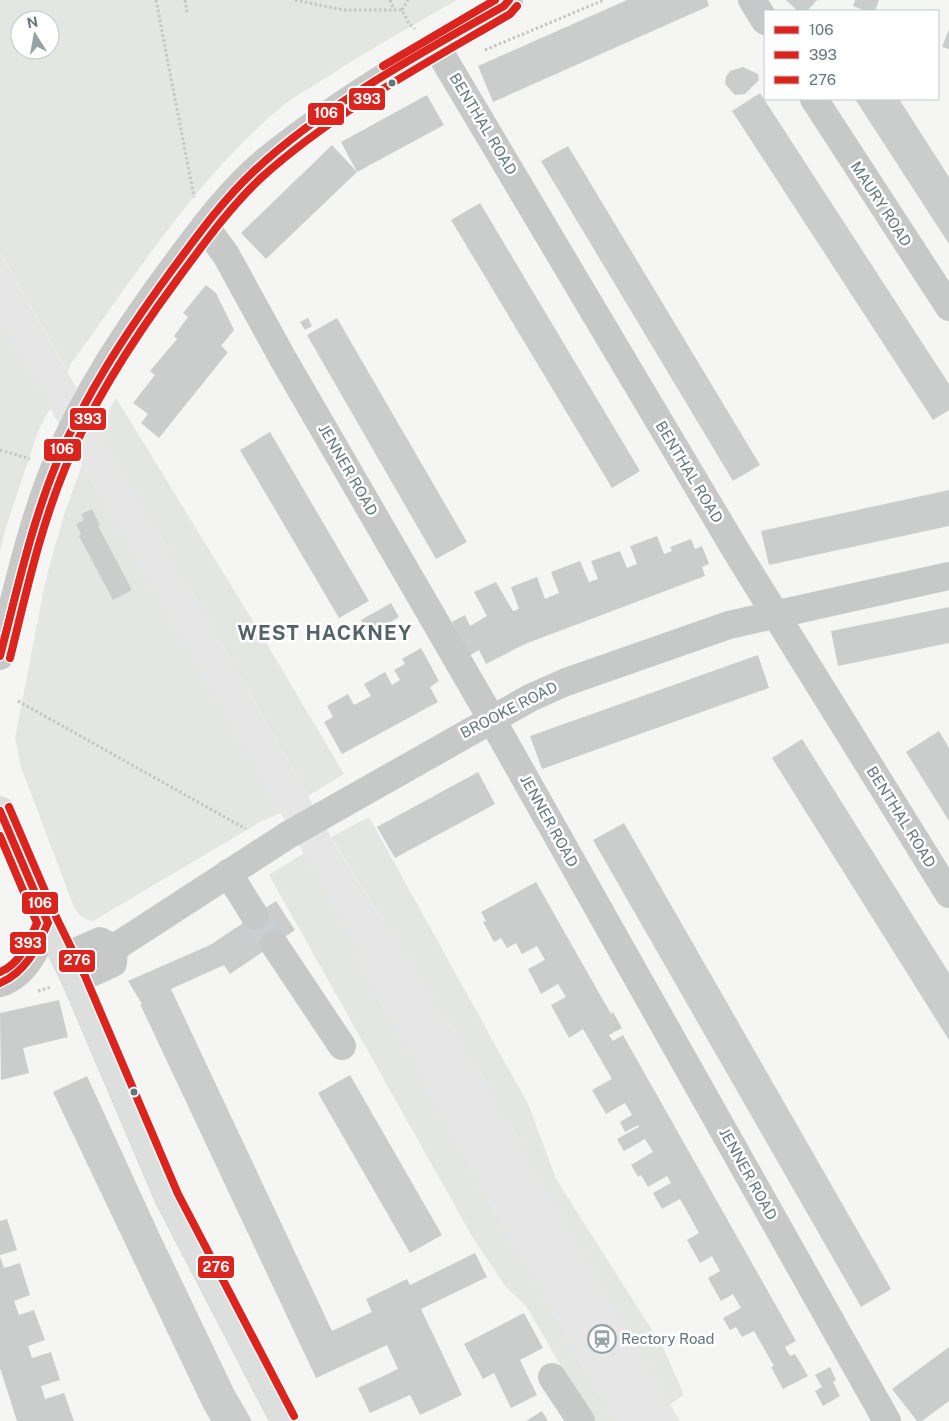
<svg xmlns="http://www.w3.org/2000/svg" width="949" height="1421" font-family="'Public Sans',sans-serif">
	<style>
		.built { fill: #e5e6e5 }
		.green { fill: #e4e7e1; fill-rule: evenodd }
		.building { fill: #cbcdcd }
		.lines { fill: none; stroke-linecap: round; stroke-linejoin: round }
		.minor-tunnel { stroke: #c9cfd0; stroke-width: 28; stroke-dasharray: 28 14; stroke-linecap: butt }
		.highway-casing { stroke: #d1d2d2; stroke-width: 29 }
		.path { stroke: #c5c6c7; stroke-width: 3; stroke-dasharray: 2.5 2.5; stroke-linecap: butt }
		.minor { stroke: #c7c9c9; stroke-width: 28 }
		.highway { stroke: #dddede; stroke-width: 28 }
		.bus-1-casing { stroke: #fff; stroke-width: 11 }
		.bus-2-casing { stroke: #fff; stroke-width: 11 }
		.bus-3-casing { stroke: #fff; stroke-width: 11 }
		.bus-1 { stroke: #dc241f; stroke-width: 8 }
		.bus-2 { stroke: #dc241f; stroke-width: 8 }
		.bus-3 { stroke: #dc241f; stroke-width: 8 }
		.bus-dot { fill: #62777c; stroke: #fff; stroke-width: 2 }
		.labels { text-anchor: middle; stroke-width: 5; stroke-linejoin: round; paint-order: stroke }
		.street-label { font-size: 15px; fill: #62777c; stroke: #fff }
		.poi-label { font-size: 15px; fill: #62777c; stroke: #fff; text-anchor: start }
		.district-label { font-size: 20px; font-weight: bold; letter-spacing: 1px; fill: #546368; stroke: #fff }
		.line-badge { stroke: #fff; stroke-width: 2 }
		.badge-label { font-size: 14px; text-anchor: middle; font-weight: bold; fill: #fff }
	</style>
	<rect width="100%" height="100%" fill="#f5f5f4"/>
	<path class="built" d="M0,253l340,600 51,81 4,-3 48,85 15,17 222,388h-66l-194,-341 -3,-15 -61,-105 6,-4 -362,-636z"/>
	<g class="green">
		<path d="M0,0h457c-46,26 -92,52 -136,81 -14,9 -29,17 -41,27 -86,73 -144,167 -210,257l-2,7 -68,-120zM20,20h30v30h-30z"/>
		<path d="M0,320l51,88c-12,16 -17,36 -23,54 -10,30 -21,59 -28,89z"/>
		<path d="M116,398l151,246 77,130 -36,22 -209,-368z"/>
		<path d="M82,464l199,349 -19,8 -169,100c-13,-2 -16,-8 -21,-19l-51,-135 -6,-29 30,-155 18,-65z"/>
		<path d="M369,817l160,289 27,73 108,170 20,46 -14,9 -212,-371 -15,-17 -48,-84 -4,2 -60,-97z"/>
		<path d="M304,853l58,103 -6,4 61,105 3,15 194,341h-21l-67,-115 -20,-19 -33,-49 -204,-363z"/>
	</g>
	<g class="building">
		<path d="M627,0h80l2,6 -216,96 -15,-36z"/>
		<path d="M786,0h31l-10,11h-9z"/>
		<path d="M855,0h24l-4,11h-9l-13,-5z"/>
		<path d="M949,29v20l-7,-2z"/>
		<path d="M743,67l15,7 1,6 -14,14 -10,1 -10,-11 1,-7 4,-6z"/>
		<path d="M760,93l189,291v26l-16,10 -201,-309z"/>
		<path d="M427,95l17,30 -87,47 -91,87 -25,-26 91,-88 25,27 -16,-30z"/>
		<path d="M855,99h44l50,78v67z"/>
		<path d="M568,146l192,319 -27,16 -192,-320z"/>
		<path d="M480,203l160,268 -28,17 -161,-268z"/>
		<path d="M206,285l10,8 18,37 -13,16 7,6 -69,86 -18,-15 7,-9 -15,-11 22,-28 -5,-4 27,-32 -3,-3 14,-19 -5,-4z"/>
		<path d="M308,318l4,8 -7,4 -5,-8z"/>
		<path d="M337,318l130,224 -31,17 -129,-224z"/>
		<path d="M270,432l99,169 -30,17 -99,-168z"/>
		<path d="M949,490v36l-180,39 -8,-34z"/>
		<path d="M92,509l8,16 -2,1 34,64 -19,10 -34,-64 2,-2 -5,-10 8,-4 -3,-6z"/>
		<path d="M657,536l7,18 8,-3 -2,-4 21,-8 4,10 7,-3 7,18 -7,3 3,9 -180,68 -39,20 -7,-14 -10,6 -17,-34 13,-7 5,11 17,-10 -13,-24 22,-10 17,29 6,-2 -8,-22 26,-10 8,22 14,-6 -8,-21 29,-11 9,21 9,-3 -7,-18 29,-10 7,17 10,-4 -7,-18z"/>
		<path d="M391,603l8,14 -10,6 2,4 -9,5 -2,-4 -11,6 -8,-14z"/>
		<path d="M949,607v36l-111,23 -7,-35z"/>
		<path d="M421,648l18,33 -9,6 8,15 -96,52 -18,-32 9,-5 -6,-11 21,-12 6,11 17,-9 -7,-12 21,-12 7,13 8,-5 -6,-10 11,-6 -3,-5z"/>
		<path d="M758,655l11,33 -227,81 -12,-33z"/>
		<path d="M939,731l10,17v73l-43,-69z"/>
		<path d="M802,739l147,234v67l-177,-282z"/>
		<path d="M478,772l17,32 -100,54 -18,-31z"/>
		<path d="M624,823l267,466 -30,18 -268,-467z"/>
		<path d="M536,882l75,132 2,-2 9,16 -13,7 4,6 10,-6 173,306 -11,6 5,9 5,-2 13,22 -25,13 -12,-22 3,-1 -20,-35 -12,6 -6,-10 -6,3 -7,-12 18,-10 -8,-14 -12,7 -7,-12 -6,-11 12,-7 -8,-15 -12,7 -13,-23 12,-7 -19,-34 -18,10 -9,-16 18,-10 -4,-7 -19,11 -7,-12 -3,2 -7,-12 22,-13 -8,-13 -21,12 -7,-12 22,-12 -1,-2 -13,7 -5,-10 12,-7 -7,-12 -19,11 -14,-24 20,-11 -29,-50 -14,9 -18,-33 15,-8 -8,-13 -17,10 -5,-10 -8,-15 17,-9 -8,-14 -15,8 -6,-11 -9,5 -6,-10 -7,4 -11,-20 3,-1 -5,-9z"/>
		<path d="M276,901l19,29 -65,44 -6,-9 -53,24 161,342 40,-19 -6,-13 41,-20 3,6 65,-32 12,24 -66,32 41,86 -42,20 -10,-20 -40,18 -12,-25 40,-19 -11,-24 -71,33 -176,-374h2l-14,-23 82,-36z"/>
		<path d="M59,1000l9,37 -45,11 6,25 -28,7 -1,-67z"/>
		<path d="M350,1075l92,160 -32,18 -92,-160z"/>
		<path d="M87,1076l72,157 75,157 18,31h-41l-8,-14 -150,-315z"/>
		<path d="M7,1219l10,31 -17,5v-34z"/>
		<path d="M0,1257l4,11 16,-5 10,32 -16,6 5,14 15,-5 11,30 -17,6 4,12 19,-6 9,28 -19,6 4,13 19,-6 10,28h-57l-17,-53z"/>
		<path d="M524,1313l19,35 -23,12 17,35 -26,13 -17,-35 -11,6 -19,-35z"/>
		<path d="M949,1347v54l-27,20h-5l-25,-32z"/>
		<path d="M830,1367l6,13 -3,2 7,14 -17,10 -8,-15 7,-4 -7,-12z"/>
		<path d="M542,1411l6,10h-22z"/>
	</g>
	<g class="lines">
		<path class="minor-tunnel" d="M255,916l19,28"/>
		<defs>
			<path id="highway" d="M0,811l48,112 28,57 93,218 116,223"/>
		</defs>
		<use href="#highway" class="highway-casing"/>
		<g class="path">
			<path d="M156,0l38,197"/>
			<path d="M185,0l2,12"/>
			<path d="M295,0l49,10h58l7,14 6,5"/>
			<path d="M390,0l4,10"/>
			<path d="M402,10l6,-10"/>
			<path d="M485,50l119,-50"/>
			<path d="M0,450l30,9"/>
			<path d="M18,701l228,128"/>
			<path d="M38,991l13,-4"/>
		</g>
		<g class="minor">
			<path d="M752,0l13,21"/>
			<path d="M436,46l302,508 211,340"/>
			<path d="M814,99l135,208"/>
			<path d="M205,226l21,29 56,102 209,361 396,703"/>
			<path d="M0,656c17,-65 31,-132 57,-194 29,-70 72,-134 117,-195 27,-36 57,-78 93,-107 71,-58 157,-108 237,-154l5,-6"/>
			<path d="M228,873l27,43"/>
			<path d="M274,944l68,102"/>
			<path d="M114,948l174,-113 242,-137 36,-16 163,-57 220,-49"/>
			<path d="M65,956l35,-15 14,7"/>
			<path d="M76,980l37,-17 1,-15"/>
			<path d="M0,983c26,-8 38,-37 48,-60"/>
			<path d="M552,1377l29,44"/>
		</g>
		<use href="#highway" class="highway"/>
		<defs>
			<g id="bus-1">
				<path d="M0,656c17,-65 31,-131 57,-194 28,-67 69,-129 112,-188 26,-35 52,-72 84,-102 73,-68 165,-117 251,-166l5,-6"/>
				<path d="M0,811l48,112c-11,25 -22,49 -48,60"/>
			</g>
			<g id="bus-2">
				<path d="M10,658c16,-64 30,-130 56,-192 28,-67 68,-128 111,-186 26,-35 52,-72 84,-102 73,-66 164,-114 249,-164l7,-8"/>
				<path d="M0,836l37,87c-8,19 -17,41 -37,49"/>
			</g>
			<g id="bus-3">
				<path d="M383,66l112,-66"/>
				<path d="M9,807l48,112 28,57 93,218 116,222"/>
			</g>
		</defs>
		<use href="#bus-1" class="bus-1-casing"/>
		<use href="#bus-2" class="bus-2-casing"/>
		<use href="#bus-3" class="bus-3-casing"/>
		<use href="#bus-1" class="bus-1"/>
		<use href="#bus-2" class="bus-2"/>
		<use href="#bus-3" class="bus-3"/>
	</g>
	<defs>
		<symbol id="station-ring" viewBox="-11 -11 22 22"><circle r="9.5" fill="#fff" stroke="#95a3a6" stroke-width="1.5"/><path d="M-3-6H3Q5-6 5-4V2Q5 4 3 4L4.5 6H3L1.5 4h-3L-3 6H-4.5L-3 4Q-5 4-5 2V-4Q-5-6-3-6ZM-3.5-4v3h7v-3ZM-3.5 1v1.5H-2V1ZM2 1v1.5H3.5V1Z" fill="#95a3a6"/></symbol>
	</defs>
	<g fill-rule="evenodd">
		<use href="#station-ring" x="586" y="1323" width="32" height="32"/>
	</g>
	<g class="bus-dot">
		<circle cx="392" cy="83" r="4.5"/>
		<circle cx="134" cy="1092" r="4.5"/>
	</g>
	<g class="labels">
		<g class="street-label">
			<text transform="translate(483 124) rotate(59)" y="5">BENTHAL ROAD</text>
			<text transform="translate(881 204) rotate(57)" y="5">MAURY ROAD</text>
			<text transform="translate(348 470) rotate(60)" y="5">JENNER ROAD</text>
			<text transform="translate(689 472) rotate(59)" y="5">BENTHAL ROAD</text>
			<text transform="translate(509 710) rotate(-27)" y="5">BROOKE ROAD</text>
			<text transform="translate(901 817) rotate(58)" y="5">BENTHAL ROAD</text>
			<text transform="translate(549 821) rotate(61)" y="5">JENNER ROAD</text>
			<text transform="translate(748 1174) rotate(61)" y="5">JENNER ROAD</text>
		</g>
		<g class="poi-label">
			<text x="621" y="1344">Rectory Road</text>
		</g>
		<g class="district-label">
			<text x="325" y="640">WEST HACKNEY</text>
		</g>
	</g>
	<g class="line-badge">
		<rect x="348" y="87" width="38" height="24" rx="5" fill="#dc241f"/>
		<rect x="307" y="102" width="38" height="24" rx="5" fill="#dc241f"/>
		<rect x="69" y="407" width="38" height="24" rx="5" fill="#dc241f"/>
		<rect x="43" y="438" width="39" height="24" rx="5" fill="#dc241f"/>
		<rect x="21" y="891" width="38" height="24" rx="5" fill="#dc241f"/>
		<rect x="9" y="931" width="38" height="24" rx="5" fill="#dc241f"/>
		<rect x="58" y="949" width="38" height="24" rx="5" fill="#dc241f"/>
		<rect x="197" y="1255" width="38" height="24" rx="5" fill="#dc241f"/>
	</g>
	<g class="badge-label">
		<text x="367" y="104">393</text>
		<text x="326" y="118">106</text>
		<text x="88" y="424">393</text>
		<text x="62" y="454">106</text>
		<text x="40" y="908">106</text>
		<text x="28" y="948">393</text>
		<text x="77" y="965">276</text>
		<text x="216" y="1272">276</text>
	</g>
	<rect x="764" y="10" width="175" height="90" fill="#ffffff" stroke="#c0c9cb"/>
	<rect x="774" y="26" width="25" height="8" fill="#dc241f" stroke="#c0c9cb"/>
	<text x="809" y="35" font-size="15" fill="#62777c">106</text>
	<rect x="774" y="51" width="25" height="8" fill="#dc241f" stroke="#c0c9cb"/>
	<text x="809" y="60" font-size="15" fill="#62777c">393</text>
	<rect x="774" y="76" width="25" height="8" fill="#dc241f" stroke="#c0c9cb"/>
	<text x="809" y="85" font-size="15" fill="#62777c">276</text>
	<g transform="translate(35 35) rotate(349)"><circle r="24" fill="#ffffff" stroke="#c0c9cb"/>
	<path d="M0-4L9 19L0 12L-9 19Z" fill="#95a3a6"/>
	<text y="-8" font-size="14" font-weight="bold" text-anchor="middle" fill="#62777c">N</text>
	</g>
</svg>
